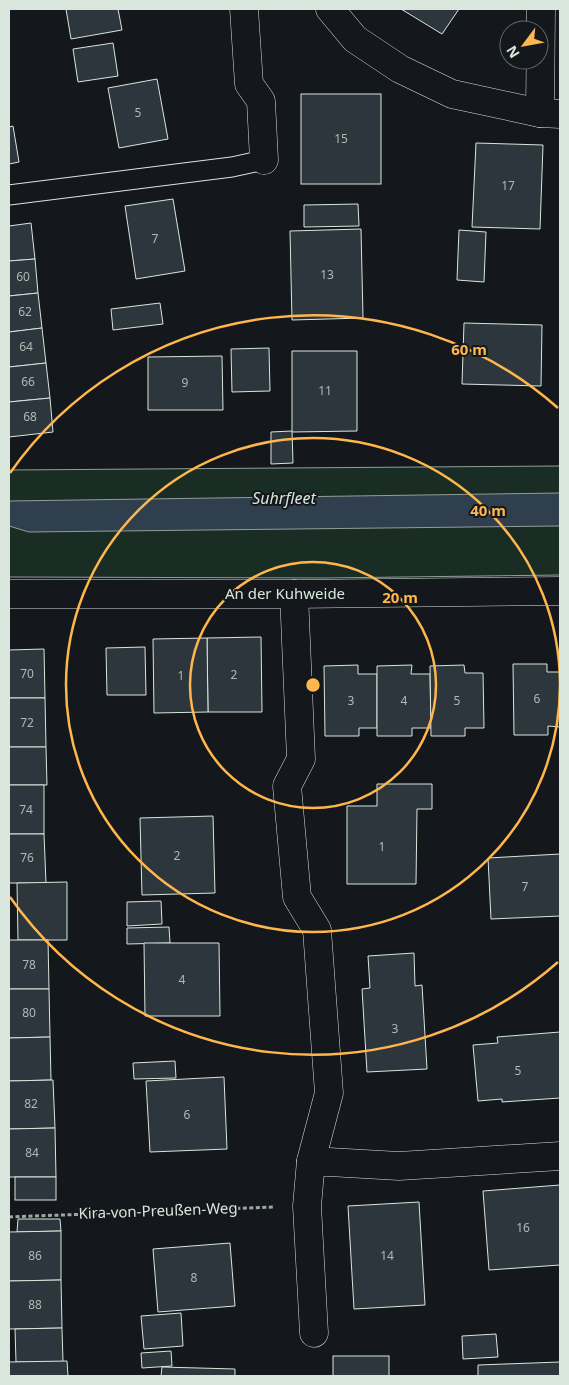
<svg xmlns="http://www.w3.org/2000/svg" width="569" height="1385" font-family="'Noto Sans',sans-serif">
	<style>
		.green { fill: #1a2d24; stroke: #939e99 }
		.water { fill: #2f3f4d; stroke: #939e99 }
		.building { fill: #2c363c; stroke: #d8e6dc }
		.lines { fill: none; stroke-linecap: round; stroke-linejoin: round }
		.service-casing { stroke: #d8e6dc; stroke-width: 21 }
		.minor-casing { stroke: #d8e6dc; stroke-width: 29 }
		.path { stroke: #9da8a2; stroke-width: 3; stroke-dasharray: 4 2.5; stroke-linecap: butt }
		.service { stroke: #14181c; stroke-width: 19 }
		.minor { stroke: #14181c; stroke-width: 28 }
		.ring { fill: none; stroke: #ffb74d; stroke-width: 2.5 }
		.labels { text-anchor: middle; stroke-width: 4; stroke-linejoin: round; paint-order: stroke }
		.number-label { font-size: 12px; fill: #adbab4 }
		.street-label { font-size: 15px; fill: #d8e6dc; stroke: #14181c }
		.water-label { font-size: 16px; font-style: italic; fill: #d8e6dc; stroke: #14181c }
		.centre { fill: #ffb74d; stroke: #14181c; stroke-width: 2.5 }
		.ring-label { font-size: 15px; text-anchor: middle; font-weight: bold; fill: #ffb74d; stroke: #14181c; stroke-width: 4; stroke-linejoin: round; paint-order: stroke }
	</style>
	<rect width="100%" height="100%" fill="#14181c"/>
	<path class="green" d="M560,466v109l-236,3 -315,-1v-107z"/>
	<path class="water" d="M560,493v33l-531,6 -20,-6v-25z"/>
	<g class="building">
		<path d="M66,9h52l4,21 -51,9z"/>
		<path d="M401,9h58l-17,25z"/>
		<path d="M113,43l5,33 -40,6 -5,-33z"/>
		<path d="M157,79l11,60 -49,9 -11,-60z"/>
		<rect x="301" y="94" width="80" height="90"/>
		<path d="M13,126l6,36 -10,2v-37z"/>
		<path d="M476,143l67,2 -3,84 -68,-2z"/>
		<path d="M173,199l12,72 -49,8 -11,-73z"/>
		<path d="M358,204l1,22 -55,1v-22z"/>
		<path d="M31,223l4,36 -26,2v-35z"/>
		<path d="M361,229l2,89 -71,2 -2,-89z"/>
		<path d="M459,230l27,2 -2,50 -27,-2z"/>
		<path d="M35,259l3,34 -29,3v-35z"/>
		<path d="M38,293l4,35 -33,4v-36z"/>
		<path d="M160,303l3,21 -50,6 -2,-21z"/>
		<path d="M464,323l78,2 -1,61 -79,-2z"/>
		<path d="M42,328l4,35 -37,4v-35z"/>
		<path d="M269,348l1,43 -38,1 -1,-43z"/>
		<path d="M292,351h65v80l-65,1z"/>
		<path d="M222,356l1,54h-75v-53z"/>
		<path d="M46,363l4,35 -41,4v-35z"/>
		<path d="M50,398l3,34 -44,5v-35z"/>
		<path d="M292,431l1,32 -22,1v-32z"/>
		<path d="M261,637l1,75h-54l-1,-74z"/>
		<path d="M207,638l1,74 -54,1 -1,-74z"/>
		<path d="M145,647l1,48h-39l-1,-47z"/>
		<path d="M44,649l1,49h-36v-48z"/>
		<path d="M513,664h34v8h13v55l-12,-1v9h-34z"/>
		<path d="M358,665v9h19v54h-18v8h-34l-1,-70z"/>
		<path d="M412,665l-1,9h19l1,54h-19v8h-35v-70z"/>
		<path d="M464,665l1,8h18l1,55h-19v8h-34l-1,-70z"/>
		<path d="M9,698h36l1,49h-37z"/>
		<path d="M9,747h37l1,38h-38z"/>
		<path d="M377,784h55v25h-15l-1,75h-69v-78h30z"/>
		<rect x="9" y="785" width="35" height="49"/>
		<path d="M213,816l2,77 -73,2 -2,-77z"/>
		<path d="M9,834h35l2,49h-37z"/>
		<path d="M560,854v62l-69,3 -3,-61z"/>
		<path d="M67,882v58h-49l-1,-57z"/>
		<path d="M161,901l1,23 -35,2v-24z"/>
		<path d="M169,927l1,16 -43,1v-16z"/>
		<path d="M9,940h39l1,49h-40z"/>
		<path d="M144,943h75l1,73h-75z"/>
		<path d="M414,953l1,33 7,-1 5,84 -60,3 -5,-83 8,-1 -2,-32z"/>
		<path d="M9,989h40l1,48 -41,1z"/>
		<path d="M560,1032v66l-58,4v-3l-24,2 -5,-56 25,-2 -1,-6z"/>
		<path d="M50,1037l1,43 -42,1v-43z"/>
		<path d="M175,1061l1,17 -42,1 -1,-16z"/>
		<path d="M224,1077l3,72 -77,3 -4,-71z"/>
		<path d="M53,1080l2,48 -46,1v-48z"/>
		<path d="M55,1128l1,49h-47v-48z"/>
		<rect x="15" y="1177" width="41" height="23"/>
		<path d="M560,1185v80l-71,5 -6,-79z"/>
		<path d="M419,1202l6,103 -71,4 -6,-103z"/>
		<path d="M18,1219h42l1,12 -44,1z"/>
		<path d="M61,1231v49l-52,1v-49z"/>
		<path d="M230,1243l5,63 -77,6 -5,-63z"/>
		<path d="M61,1280l1,48 -53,1v-48z"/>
		<path d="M181,1313l2,33 -39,3 -3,-33z"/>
		<path d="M62,1328l1,34h-47l-1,-33z"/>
		<path d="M496,1334l2,23 -35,2 -1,-23z"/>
		<path d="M171,1351l1,15 -30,2 -1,-15z"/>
		<rect x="333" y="1356" width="56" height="20"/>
		<path d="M67,1361l1,15h-59v-14z"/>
		<path d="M560,1362v14h-82v-11z"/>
		<path d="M162,1367l73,2v7h-74z"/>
	</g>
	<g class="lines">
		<defs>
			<path id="service" d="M9,195l223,-28 32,-7"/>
			<g id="minor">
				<path d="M244,9l5,75 12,17 3,59"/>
				<path d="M330,9l25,30 45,30 52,25 88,19 20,1"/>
				<path d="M540,113l1,-104"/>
				<path d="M9,594h285l266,-3"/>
				<path d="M294,594l7,165 -14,27 10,111 20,33 12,163 -18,68"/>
				<path d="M314,1333l-7,-127 4,-45 88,5 161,-10"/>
			</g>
		</defs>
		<use href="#service" class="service-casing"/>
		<use href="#minor" class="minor-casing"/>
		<path class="path" d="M9,1217l264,-10"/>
		<use href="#service" class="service"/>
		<use href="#minor" class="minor"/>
	</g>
	<g class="ring">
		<circle cx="313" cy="685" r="123"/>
		<circle cx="313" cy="685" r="247"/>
		<path d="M558 962A370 370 0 0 1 10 897M10 473A370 370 0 0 1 558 408"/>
	</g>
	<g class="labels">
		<g class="number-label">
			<text x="138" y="117">5</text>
			<text x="341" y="143">15</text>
			<text x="508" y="190">17</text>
			<text x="155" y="243">7</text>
			<text x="327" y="279">13</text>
			<text x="23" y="281">60</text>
			<text x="25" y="316">62</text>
			<text x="26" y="351">64</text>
			<text x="28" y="386">66</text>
			<text x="185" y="387">9</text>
			<text x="325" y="395">11</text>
			<text x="30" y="421">68</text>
			<text x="27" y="678">70</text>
			<text x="234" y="679">2</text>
			<text x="181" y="680">1</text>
			<text x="537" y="703">6</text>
			<text x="351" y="705">3</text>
			<text x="404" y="705">4</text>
			<text x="457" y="705">5</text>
			<text x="27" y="727">72</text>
			<text x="26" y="814">74</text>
			<text x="382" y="851">1</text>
			<text x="177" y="860">2</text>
			<text x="27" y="862">76</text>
			<text x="525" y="891">7</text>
			<text x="29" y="969">78</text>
			<text x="182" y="984">4</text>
			<text x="29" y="1017">80</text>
			<text x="395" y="1033">3</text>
			<text x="518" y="1075">5</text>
			<text x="31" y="1108">82</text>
			<text x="187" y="1119">6</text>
			<text x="32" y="1157">84</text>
			<text x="523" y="1232">16</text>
			<text x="35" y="1260">86</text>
			<text x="387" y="1260">14</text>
			<text x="194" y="1282">8</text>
			<text x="35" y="1309">88</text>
		</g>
		<g class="street-label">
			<text x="285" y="599">An der Kuhweide</text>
			<text transform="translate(158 1211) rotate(-2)" y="5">Kira-von-Preußen-Weg</text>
		</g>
		<g class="water-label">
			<text x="284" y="504">Suhrfleet</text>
		</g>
	</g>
	<circle cx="313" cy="685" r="8" class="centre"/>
	<g class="ring-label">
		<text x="469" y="355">60 m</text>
		<text x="488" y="516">40 m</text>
		<text x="400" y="603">20 m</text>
	</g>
	<rect width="569" height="1385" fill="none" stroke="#d8e6dc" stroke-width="20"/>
	<g transform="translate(524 45) rotate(238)"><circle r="24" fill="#14181c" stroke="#626a69"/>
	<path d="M0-4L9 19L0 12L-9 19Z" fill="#ffb74d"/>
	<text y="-8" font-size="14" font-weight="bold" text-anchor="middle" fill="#d8e6dc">N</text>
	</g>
</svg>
